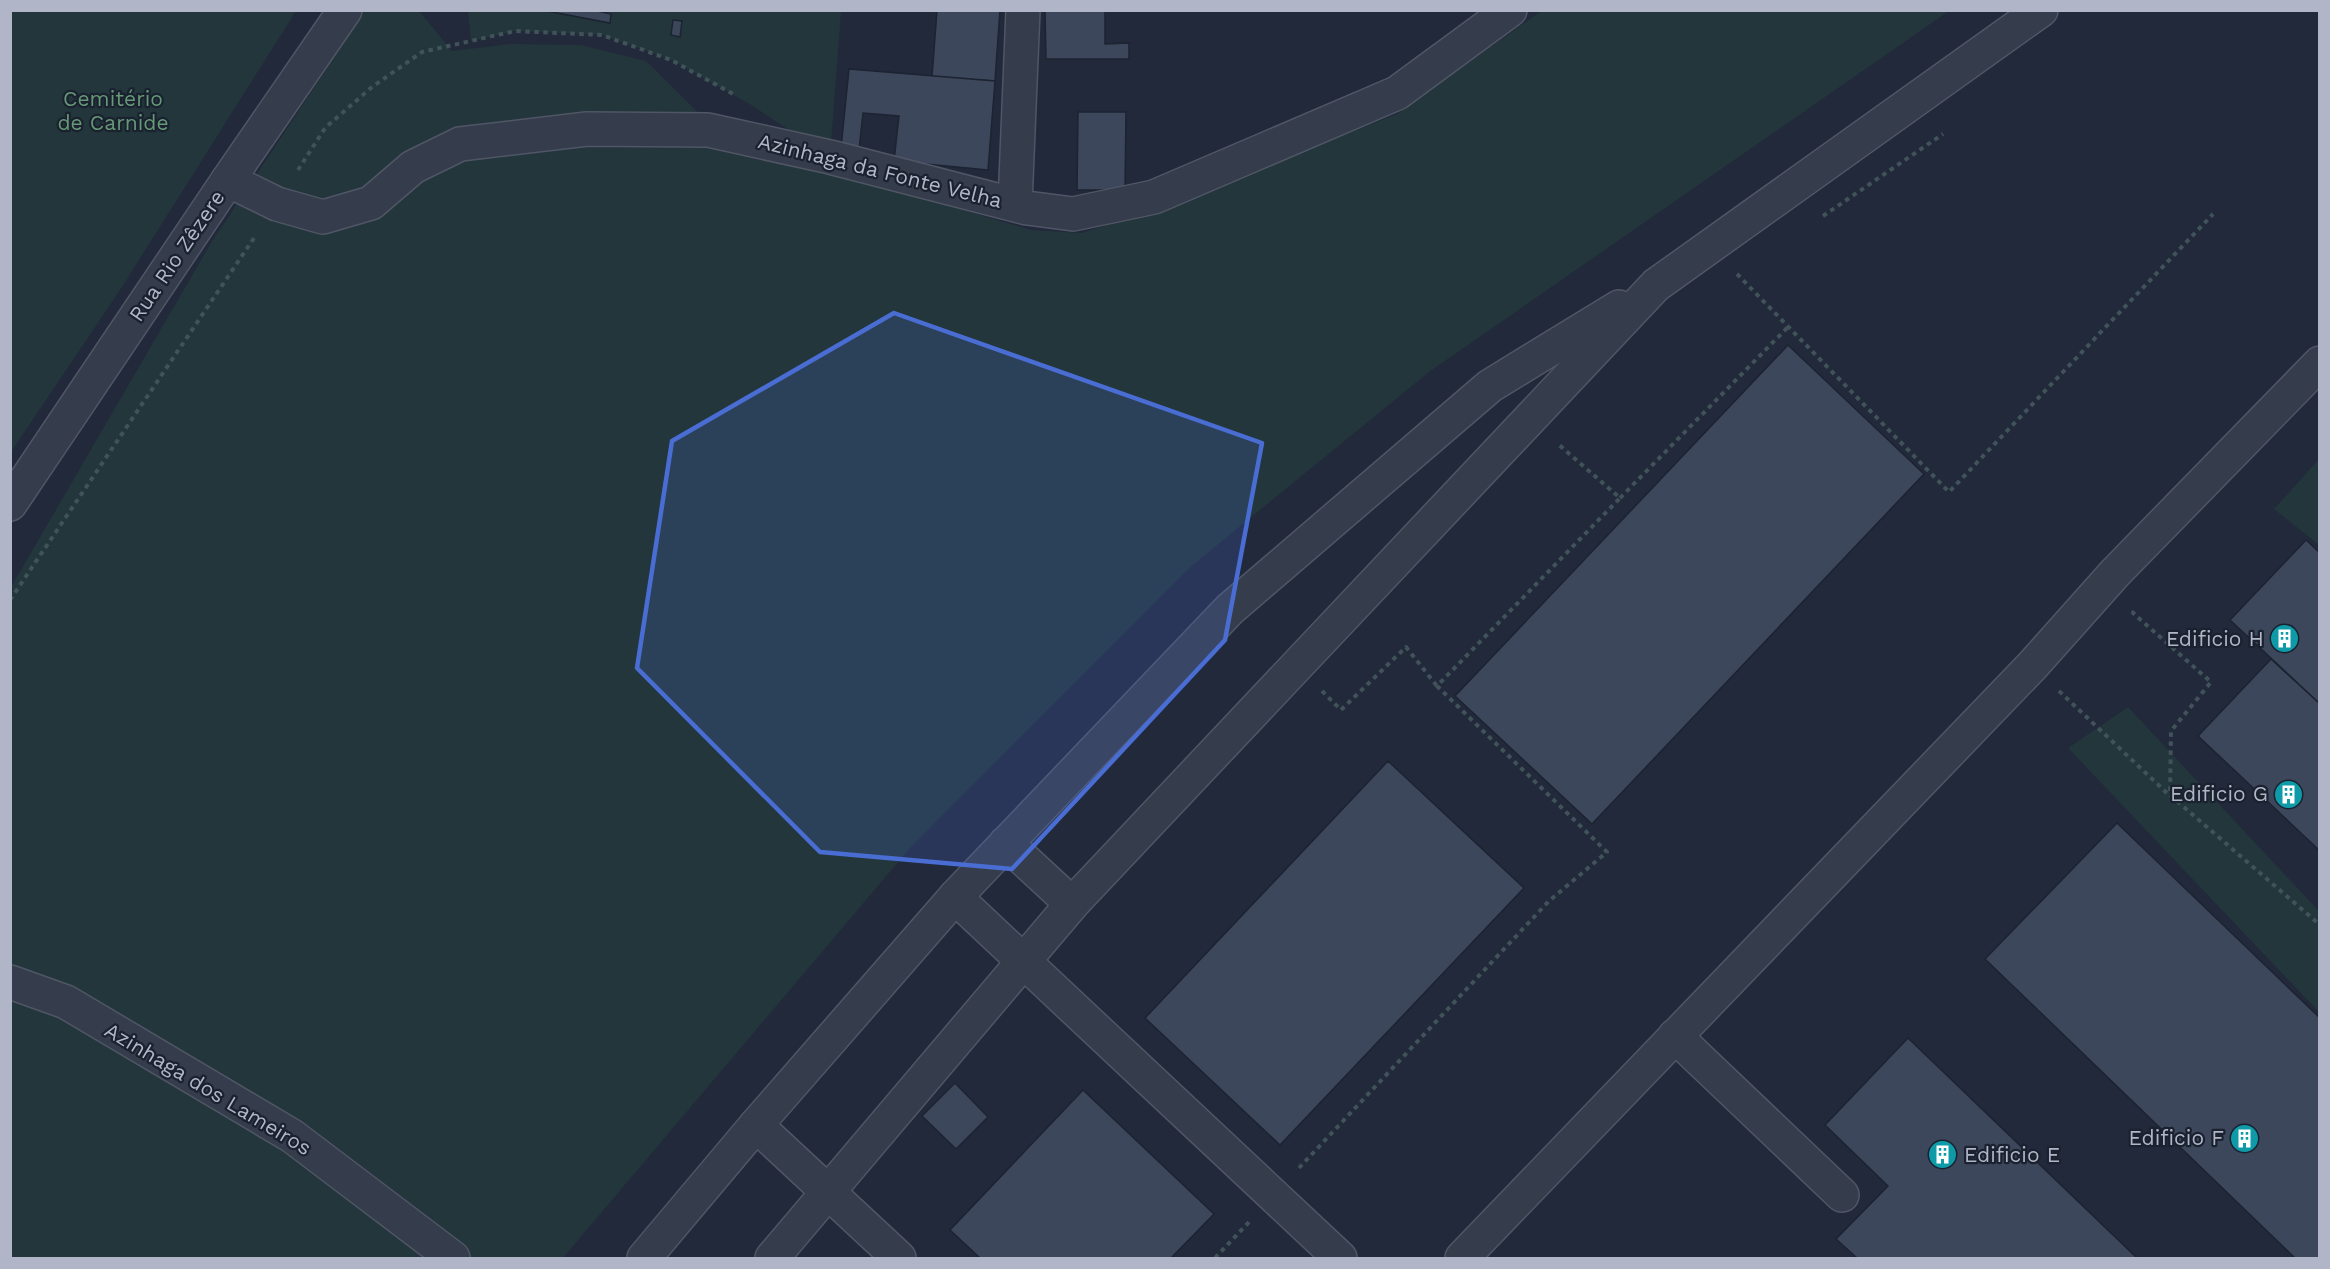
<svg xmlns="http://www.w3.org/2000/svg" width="2330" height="1269" font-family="'Work Sans',sans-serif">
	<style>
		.green { fill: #23363c }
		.building { fill: #3d475b; stroke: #1c2331; stroke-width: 1.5 }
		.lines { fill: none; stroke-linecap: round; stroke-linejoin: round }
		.minor-casing { stroke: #505666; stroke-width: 36 }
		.path { stroke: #415359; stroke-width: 4; stroke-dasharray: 4.5 4.5; stroke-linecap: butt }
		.minor { stroke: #353c4b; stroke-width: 33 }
		.marked { fill: #496dd3; fill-opacity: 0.2; stroke: #496dd3; stroke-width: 4.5; stroke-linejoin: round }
		.labels { text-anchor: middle; stroke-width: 4.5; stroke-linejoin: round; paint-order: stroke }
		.park-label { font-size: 21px; fill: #697; stroke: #1a212f }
		.street-label { font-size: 21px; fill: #b0b6c7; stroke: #1a212f }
		.poi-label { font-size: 21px; fill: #b0b6c7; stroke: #1a212f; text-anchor: end }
	</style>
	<rect width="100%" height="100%" fill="#21293b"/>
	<g class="green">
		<path d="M11,10l285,1 -174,276 -111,165z"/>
		<path d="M365,11h54l33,40 59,-7 70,1 65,16 95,94 84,14 206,61 51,3 75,-24 240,-95 144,-103h408l-520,361 -240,196 -279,280 -347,410h-552v-671l200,-344z"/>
		<path d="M468,11h373l-11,146 -82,-54 -77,-43 -69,-25 -87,-4 -44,10z"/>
		<path d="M2319,459v86l-45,-36z"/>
		<path d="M2128,707l191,204v101l-251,-264z"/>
	</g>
	<g class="building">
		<path d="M593,10l18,4 -1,9 -63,-12z"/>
		<path d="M937,10h63l-5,71 -63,-4z"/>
		<path d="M1045,10h60v34l24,-1v16h-83z"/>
		<path d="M673,20l9,1 -2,16 -9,-2z"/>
		<path d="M849,69l146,12 -7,89 -94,-9 5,-45 -36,-3 -4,37 -18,-2z"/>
		<path d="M1078,112h48l-1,78h-48z"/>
		<path d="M1788,345l136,129 -332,350 -137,-128z"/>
		<path d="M2306,540l14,13v151l-90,-84z"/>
		<path d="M2271,659l49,45v147l-122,-115z"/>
		<path d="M1388,761l136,127 -244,257 -135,-127z"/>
		<path d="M2117,823l203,195v240h-25l-310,-299z"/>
		<path d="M1908,1038l229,220h-280l-21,-19 52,-53 -63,-61z"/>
		<path d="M955,1083l33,34 -32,32 -34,-33z"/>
		<path d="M1083,1090l131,124 -43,44h-191l-30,-28z"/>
	</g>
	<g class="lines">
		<defs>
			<g id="minor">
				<path d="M228,180l49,24 46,13 48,-14 42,-36 47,-23 127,-15 121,1 122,27 197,51 46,6 81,-17 243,-104 113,-83"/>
				<path d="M1015,204l8,-194"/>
				<path d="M10,504l218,-324 117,-170"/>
				<path d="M1006,843l66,61"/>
				<path d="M955,897l275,-288 260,-223 129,-79"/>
				<path d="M10,982l56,20 226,134 161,122"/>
				<path d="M1675,1036l167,159"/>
				<path d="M756,1125l143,133"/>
				<path d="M644,1258l112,-133 199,-228 385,361"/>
				<path d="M772,1258l300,-354 584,-619 385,-275"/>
				<path d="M1462,1258l570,-592 83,-93 205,-210"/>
			</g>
		</defs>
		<use href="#minor" class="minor-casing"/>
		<g class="path">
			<path d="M298,170l27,-42 47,-41 50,-35 93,-21 87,4 69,25 64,35"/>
			<path d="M1823,216l120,-82"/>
			<path d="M1737,274l212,218 264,-278"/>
			<path d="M1620,498l167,-170"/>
			<path d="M10,600l246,-365"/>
			<path d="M2134,611l-1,2 78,69 -40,49 -1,64 150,130"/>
			<path d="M1322,691l19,19 65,-63 31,39"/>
			<path d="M2059,691l110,104"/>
			<path d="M1299,1168l250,-267 58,-49 -170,-166 183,-188 -62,-54"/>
			<path d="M1215,1258l34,-36"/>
		</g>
		<use href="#minor" class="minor"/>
	</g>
	<path class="marked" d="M894,313l368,130 -37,197 -213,229 -192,-17 -183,-184 35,-227z"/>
	<defs>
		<symbol id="building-disc" viewBox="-11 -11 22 22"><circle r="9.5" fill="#0f9aa8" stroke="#1a212f"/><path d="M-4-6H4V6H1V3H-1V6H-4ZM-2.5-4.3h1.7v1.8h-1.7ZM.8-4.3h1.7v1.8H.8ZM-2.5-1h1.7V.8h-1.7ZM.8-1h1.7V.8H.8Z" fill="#fff"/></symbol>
	</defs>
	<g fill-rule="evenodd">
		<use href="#building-disc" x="2268" y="622" width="33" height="33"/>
		<use href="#building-disc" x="2272" y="778" width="33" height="33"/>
		<use href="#building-disc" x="2228" y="1122" width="33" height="33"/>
		<use href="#building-disc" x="1926" y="1138" width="33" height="33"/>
	</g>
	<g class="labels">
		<g class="park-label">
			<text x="113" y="106">Cemitério<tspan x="113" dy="24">de Carnide</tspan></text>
		</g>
		<g class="street-label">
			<text transform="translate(880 171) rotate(14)" y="7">Azinhaga da Fonte Velha</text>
			<text transform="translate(177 256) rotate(-56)" y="7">Rua Rio Zêzere</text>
			<text transform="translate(208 1089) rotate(31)" y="7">Azinhaga dos Lameiros</text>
		</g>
		<g class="poi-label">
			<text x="2264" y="646">Edificio H</text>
			<text x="2268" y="801">Edificio G</text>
			<text x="2224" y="1145">Edificio F</text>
			<text x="1964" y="1162" text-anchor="start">Edificio E</text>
		</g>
	</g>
	<rect width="2330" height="1269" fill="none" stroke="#b0b6c7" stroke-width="24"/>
</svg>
